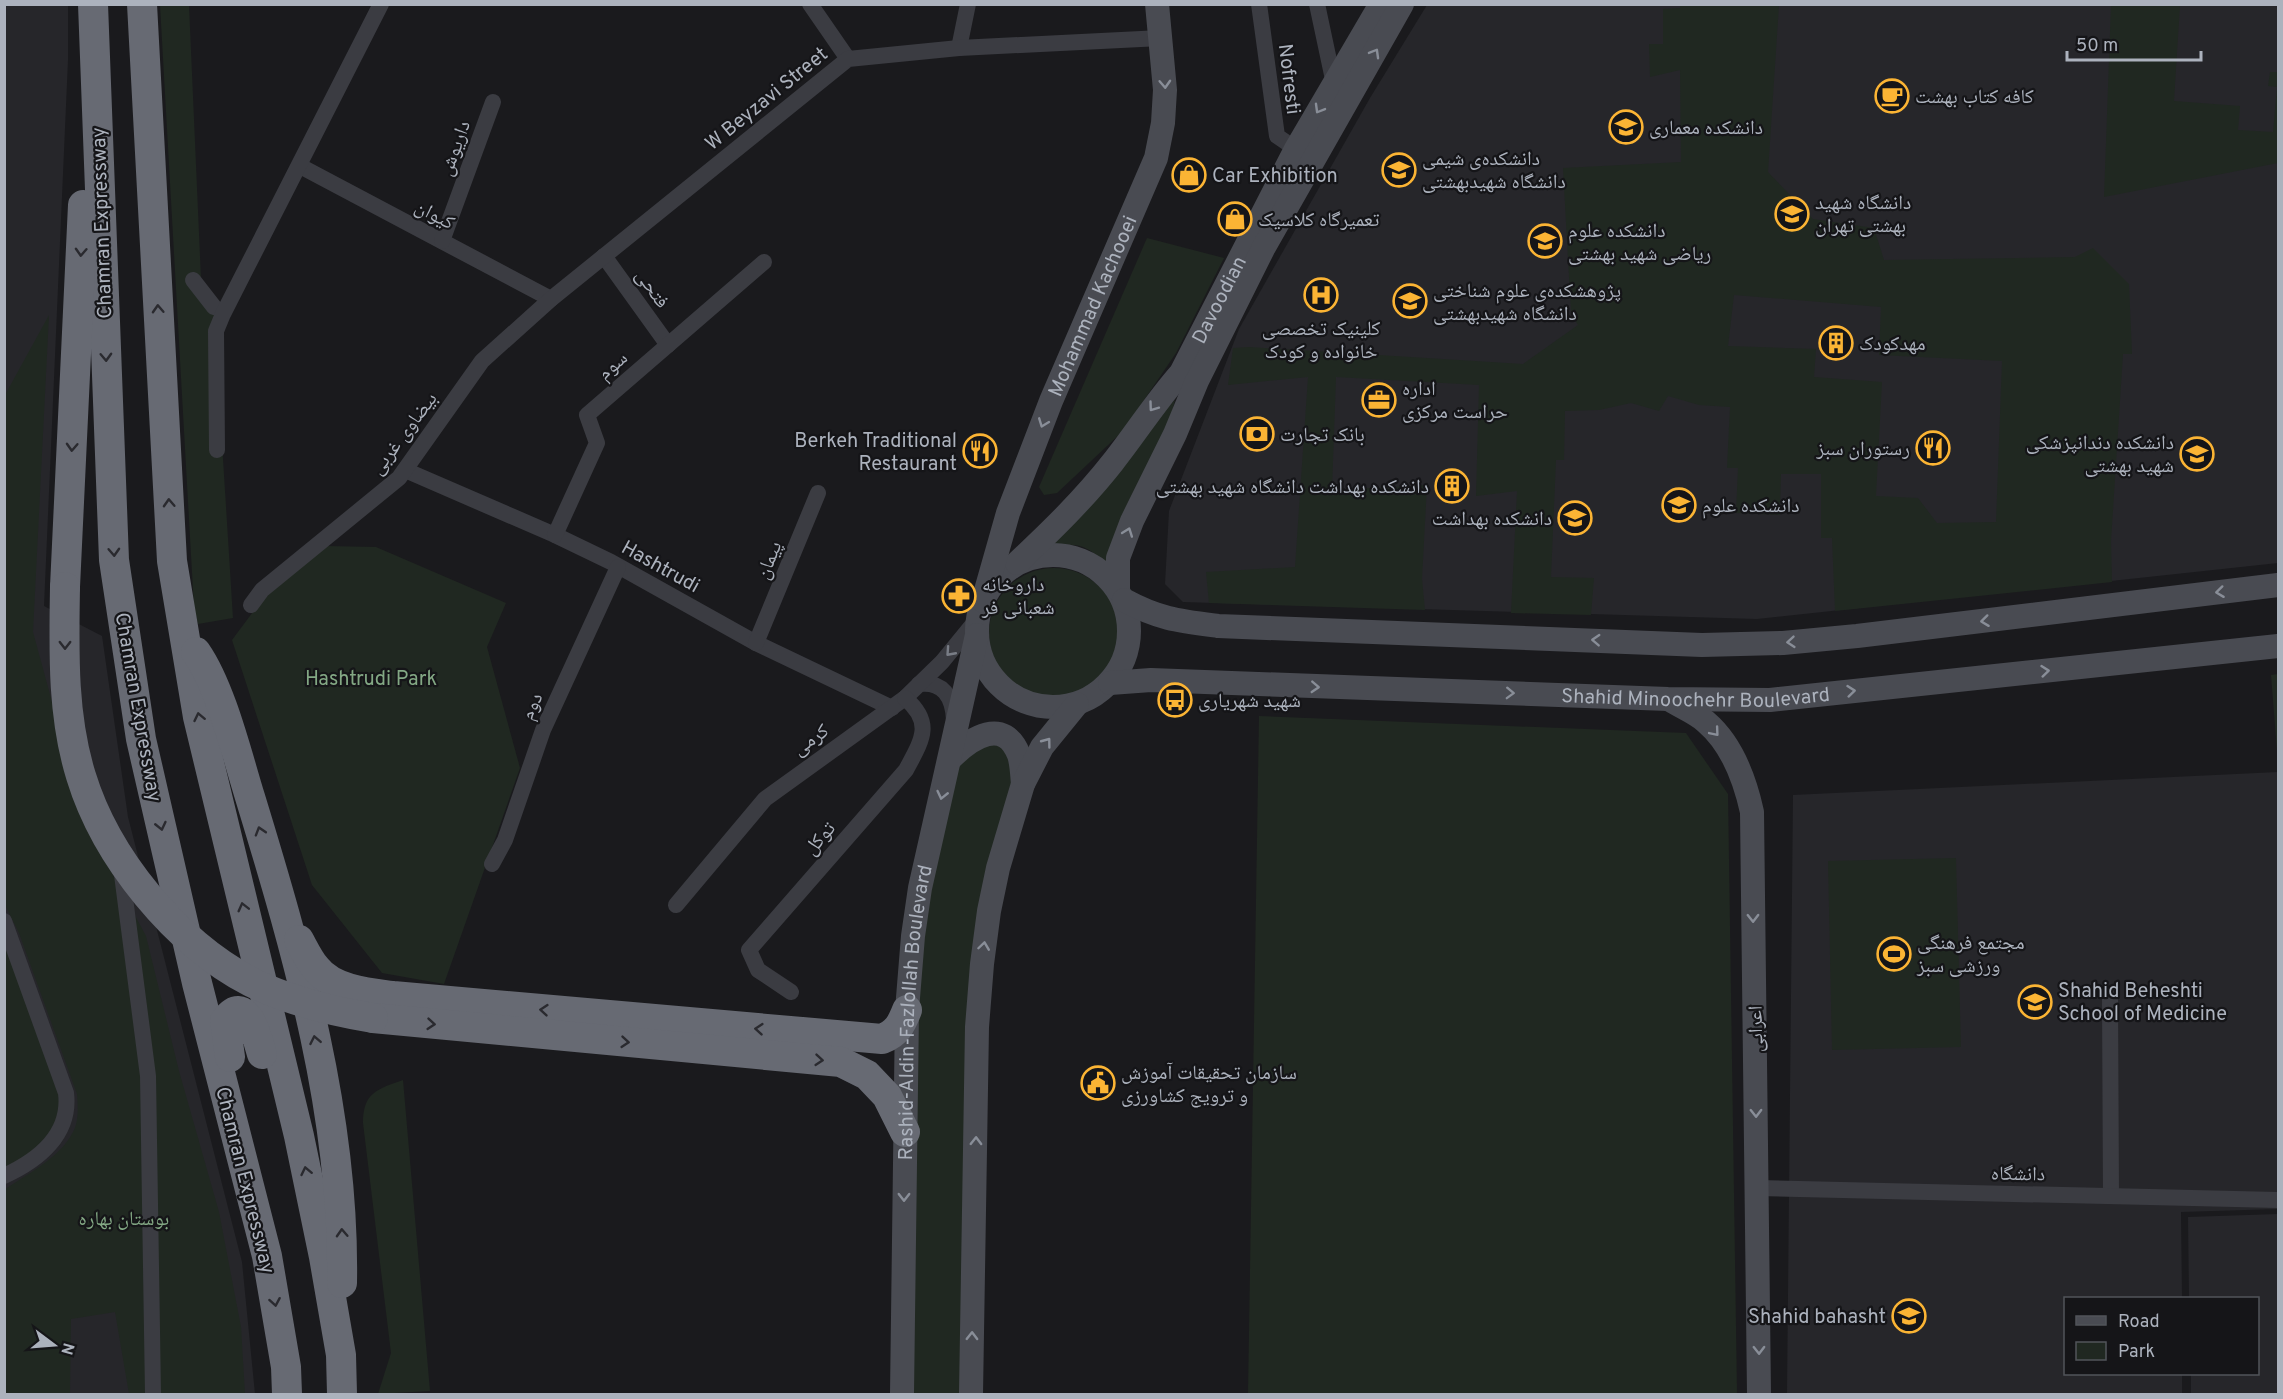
<svg xmlns="http://www.w3.org/2000/svg" width="2283" height="1399" font-family="Overpass,'Noto Naskh Arabic',sans-serif">
	<style>
		.built { fill: #26262a }
		.green { fill: #202821; fill-rule: evenodd }
		.lines { fill: none; stroke-linecap: round; stroke-linejoin: round }
		.street { stroke: #3b3c42; stroke-width: 16 }
		.secondary { stroke: #494b52; stroke-width: 24 }
		.highway { stroke: #676a73; stroke-width: 30 }
		.highway-bridge { stroke: #676a73; stroke-width: 30 }
		.oneway { stroke: #898e98 }
		.oneway2 { stroke: #2a2a2f }
		.oneway3 { stroke: #797d86 }
		.labels { text-anchor: middle; stroke-width: 4.5; stroke-linejoin: round; paint-order: stroke }
		.street-label { font-size: 20px; fill: #acb2bd; stroke: #151518 }
		.poi-label { font-size: 20px; fill: #acb2bd; stroke: #151518; text-anchor: start }
		.park-label { font-size: 20px; fill: #83a884; stroke: #151518 }
	</style>
	<rect width="100%" height="100%" fill="#1a1a1d"/>
	<g class="built">
		<path d="M68,4v56l-24,546 58,30 26,181 114,445 13,132h-250l-1,-1389z"/>
		<path d="M1427,5h851v558l-521,56 -574,-17 -18,-18 4,-73 70,-182 131,-231z"/>
		<path d="M2278,772v437l-97,3 1,86h-116v76h116v20h-395l6,-599z"/>
		<path d="M2278,1214v180h-87v-20h67v-76h-69l-1,-81z"/>
	</g>
	<g class="green">
		<path d="M1680,4l99,1 -11,167 45,47 61,9 10,32 191,-3 18,-9 36,36 3,70h-9l-12,187 1,41 -277,29 -3,-73h-11v-64h-40l-1,41 -44,-2 2,-45h-11l3,-61 -31,-2 -31,-9 -9,15 -28,-8 -32,7 -34,1 -1,49h-8l-5,117 43,1 -3,37 -80,-2 6,-122 -41,5 3,-111 -143,-8 -4,113 95,-5 -5,94 3,31 -216,-7 -3,-31 89,-5 13,-190 -80,8 5,-37 16,-1 274,17 55,-39 -7,-12 -8,-145 118,-6 -1,-92 -30,7 -1,-33h14v-35l17,-1zM1734,295l147,12 -2,48 123,6 -6,161 -59,1 -19,-25 -42,-2 6,-114 -68,-5 2,-28 -88,-3z"/>
		<path d="M160,5h29l12,274 13,36 19,303 -35,6 -4,-16z"/>
		<path d="M2111,5h69l-6,96 66,5 -2,24 35,2 4,-45 -9,-1 2,-14h8v91l-174,34z"/>
		<path d="M1147,238l77,20 -48,95 -53,78 -66,62 -13,2 -5,-8z"/>
		<path d="M49,315l-16,317 52,191 61,113 33,135 40,141 22,115 4,67h-116l-14,-82 -44,7 -1,75h-65l-1,-204c23,-16 56,-32 69,-58 6,-11 5,-25 4,-38l-58,-161 -15,-30 1,-508z"/>
		<path d="M1175,400l-8,33 -60,132c-23,-23 -30,-21 -61,-19l110,-128z"/>
		<path d="M326,546l50,1 130,56 -19,44 33,121 -76,216 -62,-11 -70,-88 -80,-245 29,-39z"/>
		<circle cx="1054" cy="633" r="65"/>
		<path d="M2278,674v90l-7,-89z"/>
		<path d="M1259,716l427,17 42,61 9,600h-489z"/>
		<path d="M998,743l14,11 4,29 -22,72 -28,539h-58l4,-313 14,-180 31,-136 28,-21z"/>
		<path d="M1956,858l5,189 -129,3 -4,-189z"/>
		<path d="M4,938l57,161 2,15 -20,35 -39,20z"/>
		<path d="M403,1080l27,311 -52,3 13,-41 -28,-230c0,-30 14,-34 40,-43z"/>
	</g>
	<g class="lines">
		<g class="street">
			<path d="M810,4l38,55"/>
			<path d="M1259,4l18,132 19,13"/>
			<path d="M1317,4l17,80"/>
			<path d="M959,48l9,-44"/>
			<path d="M300,166l251,133"/>
			<path d="M442,241l51,-139"/>
			<path d="M604,256l64,89"/>
			<path d="M193,280l21,27"/>
			<path d="M217,450l-1,-119 7,-17 158,-310"/>
			<path d="M405,470l150,65 56,27 145,81 136,65"/>
			<path d="M555,535l42,-92 -10,-28 177,-153"/>
			<path d="M251,605l11,-15 137,-112 83,-117 69,-62 297,-240 111,-11 202,-10"/>
			<path d="M756,643l62,-150"/>
			<path d="M919,684c24,-3 34,13 35,36"/>
			<path d="M492,864l13,-24 38,-110 75,-163"/>
			<path d="M121,867l27,209 5,318"/>
			<path d="M676,905l89,-106 140,-101 37,-36 36,-44"/>
			<path d="M4,921l62,172c5,41 -27,67 -62,83"/>
			<path d="M791,992l-33,-22 -9,-20 157,-180c16,-30 28,-47 -1,-72"/>
			<path d="M2110,998l1,198"/>
			<path d="M1757,1188l521,12"/>
		</g>
		<g class="secondary">
			<circle cx="1053" cy="631" r="76"/>
			<path id="s1" d="M1017,563c34,-32 67,-64 96,-101 23,-29 43,-61 68,-89l115,-224 85,-145"/>
			<path d="M1118,589v-31l14,-37 43,-87 22,-53 67,-134 138,-243"/>
			<path d="M1124,600c35,19 55,21 94,26l484,19 81,-2 74,-7 421,-51"/>
			<path id="s2" d="M983,601l25,-88 43,-112 105,-243 7,-35 2,-33 -8,-86"/>
			<path id="s3" d="M1110,683l41,-3 517,19 102,1 508,-54"/>
			<path d="M1670,700c11,7 26,13 36,22 27,23 39,58 46,90l7,582"/>
			<path d="M951,758c20,-20 53,-42 68,-3 3,9 3,20 4,29"/>
			<path id="s4" d="M902,1394l5,-384 6,-74 7,-48 57,-253"/>
			<path d="M971,1394l6,-367 5,-63 7,-53 9,-43 25,-84 19,-37 35,-43"/>
		</g>
		<g class="highway">
			<path d="M93,4l21,556 27,179 56,244 70,273 19,111 1,27"/>
			<path d="M142,4l30,557 26,156 101,419 25,121 17,98 1,39"/>
			<path d="M65,587l18,-382"/>
			<path d="M196,652c25,36 41,103 54,145 48,157 95,320 92,486"/>
			<path d="M299,940c5,9 10,20 17,28 17,22 52,25 77,28l489,43c15,-6 19,-14 25,-29"/>
			<path d="M373,1018l468,44 26,13 20,21 18,36"/>
			<path d="M230,1057l-5,-36c21,-31 33,19 37,33"/>
		</g>
		<path class="highway-bridge" d="M65,587c-1,63 -3,128 16,189 25,82 95,167 170,206 38,19 80,29 122,36"/>
	</g>
	<defs><path id="oneway-chevron" d="M-2-3.5L2.5 0L-2 3.5" fill="none" stroke-width="1.6" stroke-linecap="round" stroke-linejoin="round" transform="scale(1.5)"/></defs>
	<g class="oneway">
		<use href="#oneway-chevron" transform="translate(1375 53) rotate(-60)"/>
		<use href="#oneway-chevron" transform="translate(1165 84) rotate(87)"/>
		<use href="#oneway-chevron" transform="translate(1319 109) rotate(120)"/>
		<use href="#oneway-chevron" transform="translate(1153 407) rotate(126)"/>
		<use href="#oneway-chevron" transform="translate(1043 423) rotate(111)"/>
		<use href="#oneway-chevron" transform="translate(1128 532) rotate(-70)"/>
		<use href="#oneway-chevron" transform="translate(2220 592) rotate(173)"/>
		<use href="#oneway-chevron" transform="translate(1985 621) rotate(173)"/>
		<use href="#oneway-chevron" transform="translate(1596 640) rotate(-177)"/>
		<use href="#oneway-chevron" transform="translate(1791 642) rotate(175)"/>
		<use href="#oneway-chevron" transform="translate(2045 671) rotate(-6)"/>
		<use href="#oneway-chevron" transform="translate(1315 687) rotate(3)"/>
		<use href="#oneway-chevron" transform="translate(1851 691) rotate(-6)"/>
		<use href="#oneway-chevron" transform="translate(1510 693) rotate(2)"/>
		<use href="#oneway-chevron" transform="translate(1715 732) rotate(50)"/>
		<use href="#oneway-chevron" transform="translate(1047 742) rotate(-53)"/>
		<use href="#oneway-chevron" transform="translate(942 795) rotate(103)"/>
		<use href="#oneway-chevron" transform="translate(1753 918) rotate(89)"/>
		<use href="#oneway-chevron" transform="translate(984 946) rotate(-82)"/>
		<use href="#oneway-chevron" transform="translate(1756 1113) rotate(89)"/>
		<use href="#oneway-chevron" transform="translate(976 1141) rotate(-89)"/>
		<use href="#oneway-chevron" transform="translate(904 1197) rotate(90)"/>
		<use href="#oneway-chevron" transform="translate(972 1336) rotate(-89)"/>
		<use href="#oneway-chevron" transform="translate(1759 1350) rotate(89)"/>
	</g>
	<g class="oneway2">
		<use href="#oneway-chevron" transform="translate(81 252) rotate(93)"/>
		<use href="#oneway-chevron" transform="translate(158 309) rotate(-93)"/>
		<use href="#oneway-chevron" transform="translate(106 357) rotate(88)"/>
		<use href="#oneway-chevron" transform="translate(72 447) rotate(93)"/>
		<use href="#oneway-chevron" transform="translate(169 503) rotate(-93)"/>
		<use href="#oneway-chevron" transform="translate(114 552) rotate(87)"/>
		<use href="#oneway-chevron" transform="translate(65 645) rotate(90)"/>
		<use href="#oneway-chevron" transform="translate(199 717) rotate(-102)"/>
		<use href="#oneway-chevron" transform="translate(161 826) rotate(77)"/>
		<use href="#oneway-chevron" transform="translate(260 831) rotate(-107)"/>
		<use href="#oneway-chevron" transform="translate(243 907) rotate(-104)"/>
		<use href="#oneway-chevron" transform="translate(544 1010) rotate(-175)"/>
		<use href="#oneway-chevron" transform="translate(431 1024) rotate(5)"/>
		<use href="#oneway-chevron" transform="translate(759 1029) rotate(-175)"/>
		<use href="#oneway-chevron" transform="translate(315 1040) rotate(-101)"/>
		<use href="#oneway-chevron" transform="translate(625 1042) rotate(5)"/>
		<use href="#oneway-chevron" transform="translate(819 1060) rotate(5)"/>
		<use href="#oneway-chevron" transform="translate(306 1171) rotate(-102)"/>
		<use href="#oneway-chevron" transform="translate(342 1233) rotate(-93)"/>
		<use href="#oneway-chevron" transform="translate(275 1302) rotate(80)"/>
	</g>
	<use class="oneway3" href="#oneway-chevron" transform="translate(950 652) rotate(132)"/>
	<defs>
		<symbol id="cafe-ring" viewBox="-11 -11 22 22"><circle r="9.5" fill="#151518" stroke="#fbb434" stroke-width="1.5"/><path d="M-5.5-4.5H6V0H3Q3 3.5 0 3.5H-2.5Q-5.5 3.5-5.5 0ZM3-3.2v2h1.7v-2ZM-6 4.5H4V6H-6Z" fill="#fbb434"/></symbol>
		<symbol id="university-ring" viewBox="-11 -11 22 22"><circle r="9.5" fill="#151518" stroke="#fbb434" stroke-width="1.5"/><path d="M0-5L7-2L0 1L-7-2ZM-4 1L0 2.5L4 1V4Q0 6-4 4Z" fill="#fbb434"/></symbol>
		<symbol id="shop-ring" viewBox="-11 -11 22 22"><circle r="9.5" fill="#151518" stroke="#fbb434" stroke-width="1.5"/><path d="M-5-2.5h2.3a2.7 3.5 0 0 1 5.4 0H5L5.5 6h-11ZM-1.5-2.5h3a1.5 2.3 0 0 0-3 0Z" fill="#fbb434"/></symbol>
		<symbol id="hospital-ring" viewBox="-11 -11 22 22"><circle r="9.5" fill="#151518" stroke="#fbb434" stroke-width="1.5"/><path d="M-5-5h3v3.5h4V-5h3V5h-3V1.5h-4V5h-3Z" fill="#fbb434"/></symbol>
		<symbol id="building-ring" viewBox="-11 -11 22 22"><circle r="9.5" fill="#151518" stroke="#fbb434" stroke-width="1.5"/><path d="M-4-6H4V6H1V3H-1V6H-4ZM-2.5-4.3h1.7v1.8h-1.7ZM.8-4.3h1.7v1.8H.8ZM-2.5-1h1.7V.8h-1.7ZM.8-1h1.7V.8H.8Z" fill="#fbb434"/></symbol>
		<symbol id="office-ring" viewBox="-11 -11 22 22"><circle r="9.5" fill="#151518" stroke="#fbb434" stroke-width="1.5"/><path d="M-6-3h4V-5.5h4V-3h4V5H-6ZM-1-4.5V-3h2v-1.5ZM-6 0V1H6V0Z" fill="#fbb434"/></symbol>
		<symbol id="bank-ring" viewBox="-11 -11 22 22"><circle r="9.5" fill="#151518" stroke="#fbb434" stroke-width="1.5"/><path d="M-6-4H6V4H-6ZM0-2.3a2.3 2.3 0 1 0 0 4.6a2.3 2.3 0 1 0 0-4.6Z" fill="#fbb434"/></symbol>
		<symbol id="restaurant-ring" viewBox="-11 -11 22 22"><circle r="9.5" fill="#151518" stroke="#fbb434" stroke-width="1.5"/><path d="M-5-6h1v4h1v-4h1v4h1v-4h1v5L-1.5 .5V6h-2V.5L-5-1ZM5-6V6H3V1.5H1.5Q1.5-4 5-6Z" fill="#fbb434"/></symbol>
		<symbol id="pharmacy-ring" viewBox="-11 -11 22 22"><circle r="9.5" fill="#151518" stroke="#fbb434" stroke-width="1.5"/><path d="M-2-6h4v4h4v4h-4v4h-4v-4h-4v-4h4Z" fill="#fbb434"/></symbol>
		<symbol id="bus-ring" viewBox="-11 -11 22 22"><circle r="9.5" fill="#151518" stroke="#fbb434" stroke-width="1.5"/><path d="M-5-6H5V4H4V6H2V4H-2V6H-4V4H-5ZM-3.5-4V0h7V-4ZM-3.5 1.2v1.5H-2V1.2ZM2 1.2v1.5H3.5V1.2Z" fill="#fbb434"/></symbol>
		<symbol id="stadium-ring" viewBox="-11 -11 22 22"><circle r="9.5" fill="#151518" stroke="#fbb434" stroke-width="1.5"/><path d="M0-5a6.5 5 0 1 0 0 10a6.5 5 0 1 0 0-10ZM-3.5-1.8h7v3.6h-7Z" fill="#fbb434"/></symbol>
		<symbol id="civic-ring" viewBox="-11 -11 22 22"><circle r="9.5" fill="#151518" stroke="#fbb434" stroke-width="1.5"/><path d="M-.6-6.5H3V-4.5H.6V-3L4-1V1h2V6H-6V1h2V-1L-.6-3ZM-1.2 2.5V6h2.4V2.5Z" fill="#fbb434"/></symbol>
		<symbol id="school-ring" viewBox="-11 -11 22 22"><circle r="9.5" fill="#151518" stroke="#fbb434" stroke-width="1.5"/><path d="M0-5L7-2L0 1L-7-2ZM-4 1L0 2.5L4 1V4Q0 6-4 4Z" fill="#fbb434"/></symbol>
	</defs>
	<g fill-rule="evenodd">
		<use href="#cafe-ring" x="1873" y="77" width="38" height="38"/>
		<use href="#university-ring" x="1607" y="108" width="38" height="38"/>
		<use href="#university-ring" x="1380" y="151" width="38" height="38"/>
		<use href="#shop-ring" x="1170" y="156" width="38" height="38"/>
		<use href="#university-ring" x="1773" y="195" width="38" height="38"/>
		<use href="#shop-ring" x="1216" y="200" width="38" height="38"/>
		<use href="#university-ring" x="1526" y="222" width="38" height="38"/>
		<use href="#hospital-ring" x="1302" y="276" width="38" height="38"/>
		<use href="#university-ring" x="1391" y="282" width="38" height="38"/>
		<use href="#building-ring" x="1817" y="324" width="38" height="38"/>
		<use href="#office-ring" x="1360" y="381" width="38" height="38"/>
		<use href="#bank-ring" x="1238" y="415" width="38" height="38"/>
		<use href="#restaurant-ring" x="1914" y="429" width="38" height="38"/>
		<use href="#restaurant-ring" x="961" y="432" width="38" height="38"/>
		<use href="#university-ring" x="2178" y="435" width="38" height="38"/>
		<use href="#building-ring" x="1433" y="467" width="38" height="38"/>
		<use href="#university-ring" x="1660" y="486" width="38" height="38"/>
		<use href="#university-ring" x="1556" y="499" width="38" height="38"/>
		<use href="#pharmacy-ring" x="940" y="577" width="38" height="38"/>
		<use href="#bus-ring" x="1156" y="681" width="38" height="38"/>
		<use href="#stadium-ring" x="1875" y="935" width="38" height="38"/>
		<use href="#university-ring" x="2016" y="983" width="38" height="38"/>
		<use href="#civic-ring" x="1079" y="1064" width="38" height="38"/>
		<use href="#school-ring" x="1890" y="1297" width="38" height="38"/>
	</g>
	<g class="labels">
		<g class="street-label">
			<text transform="translate(1290 79) rotate(83)" y="7">Nofresti</text>
			<text transform="translate(766 98) rotate(-39)" y="7">W Beyzavi Street</text>
			<text transform="translate(454 148) rotate(-70)" y="7">داریوش</text>
			<text transform="translate(435 214) rotate(28)" y="7">کیوان</text>
			<text transform="translate(101 223) rotate(-92)" y="7">Chamran Expressway</text>
			<text transform="translate(653 288) rotate(55)" y="7">فتحی</text>
			<text dy="7" stroke="none"><textPath href="#s1" startOffset="334">Davoodian</textPath></text>
			<text dy="7" stroke="none"><textPath href="#s2" startOffset="315">Mohammad Kachooei</textPath></text>
			<text transform="translate(612 365) rotate(-41)" y="7">سوم</text>
			<text transform="translate(403 433) rotate(-53)" y="7">بیضاوی غربی</text>
			<text transform="translate(768 560) rotate(-68)" y="7">پیمان</text>
			<text transform="translate(661 566) rotate(29)" y="7">Hashtrudi</text>
			<text dy="7" stroke="none"><textPath href="#s3" startOffset="586">Shahid Minoochehr Boulevard</textPath></text>
			<text transform="translate(531 706) rotate(-66)" y="7">دوم</text>
			<text transform="translate(139 707) rotate(80)" y="7">Chamran Expressway</text>
			<text transform="translate(810 739) rotate(-35)" y="7">کرمی</text>
			<text transform="translate(819 838) rotate(-49)" y="7">توکل</text>
			<text dy="7" stroke="none"><textPath href="#s4" startOffset="382">Rashid-Aldin-Fazlollah Boulevard</textPath></text>
			<text transform="translate(1755 1029) rotate(-91)" y="7">اعرابی</text>
			<text transform="translate(2018 1173) rotate(1)" y="7">دانشگاه</text>
			<text transform="translate(246 1180) rotate(76)" y="7">Chamran Expressway</text>
		</g>
		<g class="poi-label">
			<text x="1915" y="103">کافه کتاب بهشت</text>
			<text x="1649" y="134">دانشکده معماری</text>
			<text x="1422" y="165">دانشکده‌ی شیمی<tspan x="1422" dy="23">دانشگاه شهیدبهشتی</tspan></text>
			<text x="1212" y="182">Car Exhibition</text>
			<text x="1815" y="209">دانشگاه شهید<tspan x="1815" dy="23">بهشتی تهران</tspan></text>
			<text x="1258" y="226">تعمیرگاه کلاسیک</text>
			<text x="1568" y="237">دانشکده علوم<tspan x="1568" dy="23">ریاضی شهید بهشتی</tspan></text>
			<text x="1433" y="297">پژوهشکده‌ی علوم شناختی<tspan x="1433" dy="23">دانشگاه شهیدبهشتی</tspan></text>
			<text x="1321" y="335" text-anchor="middle">کلینیک تخصصی<tspan x="1321" dy="23">خانواده و کودک</tspan></text>
			<text x="1859" y="350">مهدکودک</text>
			<text x="1402" y="395">اداره<tspan x="1402" dy="23">حراست مرکزی</tspan></text>
			<text x="1280" y="441">بانک تجارت</text>
			<text x="957" y="447" text-anchor="end">Berkeh Traditional<tspan x="957" dy="23">Restaurant</tspan></text>
			<text x="2174" y="449" text-anchor="end">دانشکده دندانپزشکی<tspan x="2174" dy="23">شهید بهشتی</tspan></text>
			<text x="1910" y="455" text-anchor="end">رستوران سبز</text>
			<text x="1429" y="493" text-anchor="end">دانشکده بهداشت دانشگاه شهید بهشتی</text>
			<text x="1702" y="512">دانشکده علوم</text>
			<text x="1552" y="525" text-anchor="end">دانشکده بهداشت</text>
			<text x="982" y="591">داروخانه<tspan x="982" dy="23">شعبانی فر</tspan></text>
			<text x="1198" y="707">شهید شهریاری</text>
			<text x="1917" y="949">مجتمع فرهنگی<tspan x="1917" dy="23">ورزشی سبز</tspan></text>
			<text x="2058" y="997">Shahid Beheshti<tspan x="2058" dy="23">School of Medicine</tspan></text>
			<text x="1121" y="1079">سازمان تحقیقات آموزش<tspan x="1121" dy="23">و ترویج کشاورزی</tspan></text>
			<text x="1886" y="1323" text-anchor="end">Shahid bahasht</text>
		</g>
		<g class="park-label">
			<text x="371" y="685">Hashtrudi Park</text>
			<text x="124" y="1225">بوستان بهاره</text>
		</g>
	</g>
	<rect width="2283" height="1399" fill="none" stroke="#acb2bd" stroke-width="12"/>
	<rect x="2064" y="1297" width="195" height="78" fill="#151518" stroke="#51545a" stroke-width="1.5"/>
	<rect x="2076" y="1316" width="30" height="9" fill="#494b52" stroke="#51545a" stroke-width="1.5"/>
	<text x="2118" y="1327" font-size="18" fill="#acb2bd">Road</text>
	<rect x="2076" y="1342" width="30" height="18" fill="#202821" stroke="#51545a" stroke-width="1.5"/>
	<text x="2118" y="1357" font-size="18" fill="#acb2bd">Park</text>
	<g transform="translate(54 1345) rotate(106)" stroke="#151518" stroke-width="4.5" paint-order="stroke">
	<path d="M0-4.5L10 22L0 15L-10 22Z" fill="#acb2bd"/>
	<text y="-9" font-size="16" font-weight="bold" text-anchor="middle" fill="#acb2bd">N</text>
	</g>
	<path d="M2067 51v9h134v-9" fill="none" stroke="#acb2bd" stroke-width="3"/>
	<text x="2076" y="51" font-size="18" fill="#acb2bd" stroke="#151518" stroke-width="4.5" paint-order="stroke">50 m</text>
</svg>
